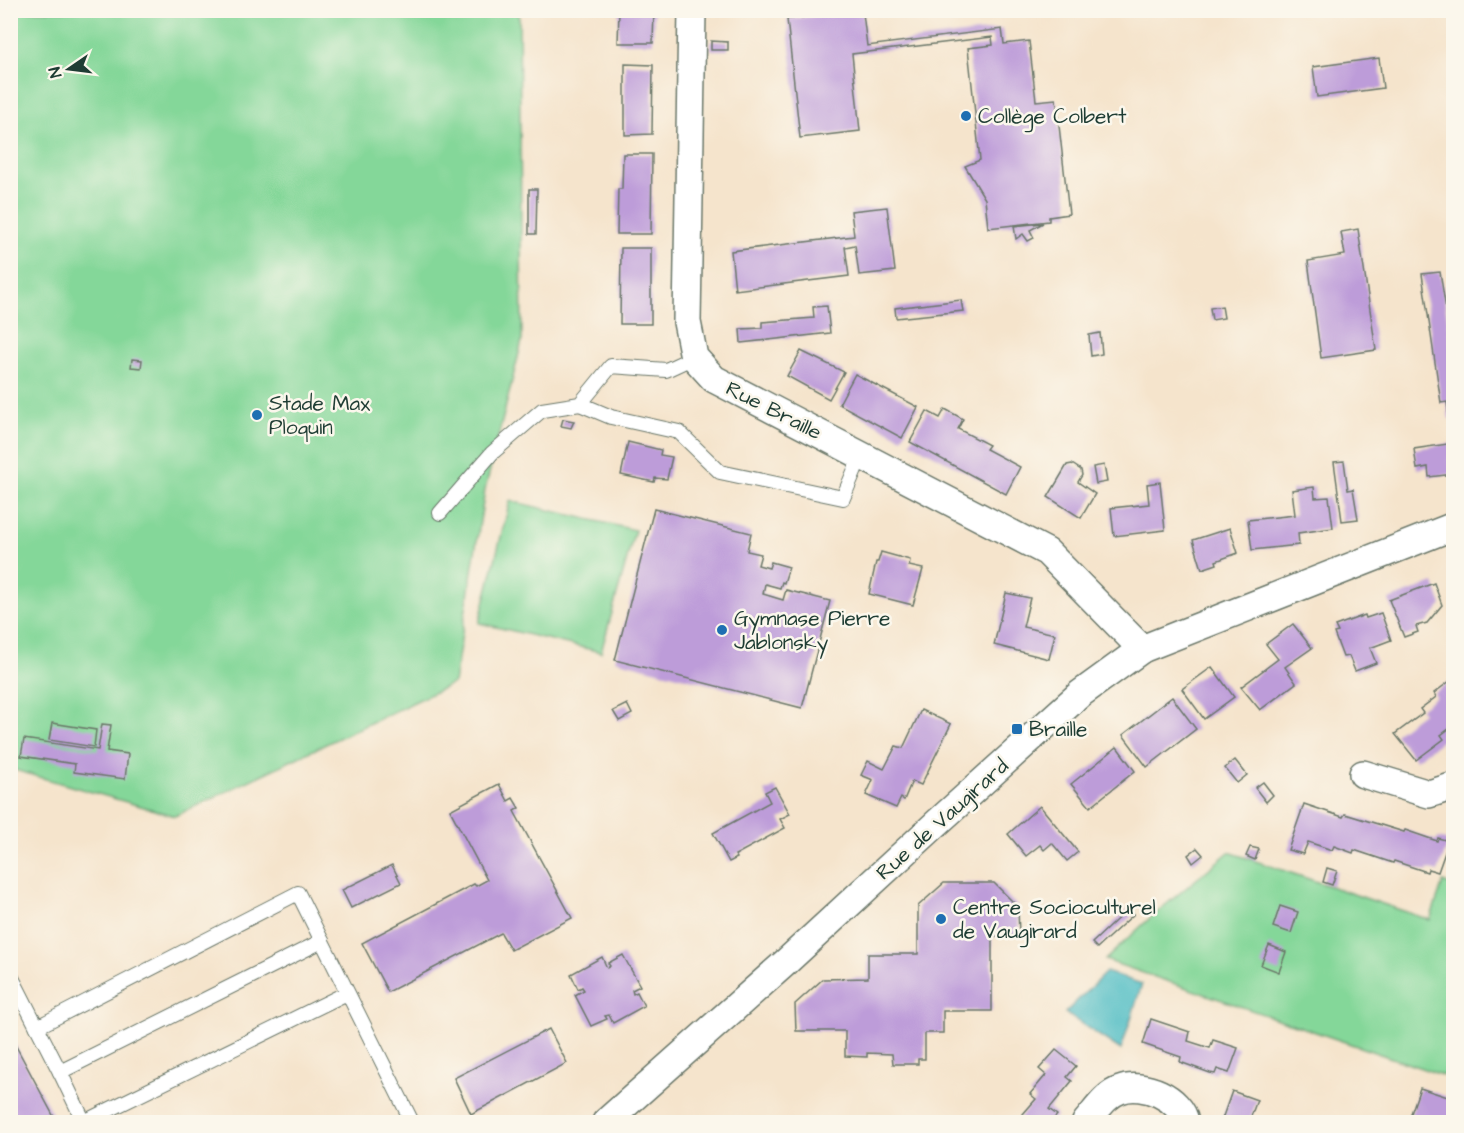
<svg xmlns="http://www.w3.org/2000/svg" width="1464" height="1133" font-family="'Architects Daughter',sans-serif">
	<style>
		.green { fill: #84d799; stroke: #528a66; stroke-width: 1.5 }
		.water { fill: #4cbbc3; stroke: #367c7c; stroke-width: 1.5 }
		.building { fill: #bd9cd9 }
		.lines { fill: none; stroke-linecap: round; stroke-linejoin: round }
		.lane-casing { stroke: #6a7769; stroke-width: 16 }
		.street-casing { stroke: #6a7769; stroke-width: 30 }
		.lane { stroke: #fff; stroke-width: 14 }
		.street { stroke: #fff; stroke-width: 27 }
		.poi-dot { fill: #1f6fb2; stroke: #fbf7ec; stroke-width: 2 }
		.labels { text-anchor: middle; stroke-width: 5; stroke-linejoin: round; paint-order: stroke }
		.poi-label { font-size: 21px; fill: #1f3d34; stroke: #fbf7ec; text-anchor: start }
		.street-label { font-size: 21px; fill: #1f3d34; stroke: #fbf7ec }
	</style>
	<rect width="100%" height="100%" fill="#fbf7ec"/>
	<filter id="ink" filterUnits="userSpaceOnUse"><feTurbulence type="fractalNoise" baseFrequency=".0167" numOctaves="2"/><feDisplacementMap in="SourceGraphic" scale="12" xChannelSelector="R" yChannelSelector="G"/><feConvolveMatrix kernelMatrix="1 2 1 2 8 2 1 2 1" color-interpolation-filters="sRGB"/></filter>
	<filter id="wash" filterUnits="userSpaceOnUse"><feTurbulence type="fractalNoise" baseFrequency=".008" numOctaves="4" result="noise"/><feDisplacementMap in="SourceGraphic" scale="24" xChannelSelector="R" yChannelSelector="G"/><feGaussianBlur stdDeviation="1.35" result="paint"/><feColorMatrix in="noise" values="0 0 0 0 0 0 0 0 0 0 0 0 0 0 0 0 0 1.4 0 .05"/><feComposite in="paint" operator="in"/></filter>
	<g filter="url(#wash)">
		<rect width="100%" height="100%" fill="#f5e4cc"/>
		<g class="green">
			<path d="M10,11h509l3,330 -37,149 -31,193 -279,133 -164,-47z"/>
			<path d="M510,501l125,29 -34,122 -122,-29z"/>
			<path d="M1229,852l201,68 13,-38 10,4v193l-348,-119 46,-43z"/>
		</g>
		<path class="water" d="M1106,972l36,12 -21,66 -56,-37z"/>
		<g id="blocks">
			<g class="building">
				<path d="M619,10h35l-1,33h-35z"/>
				<path d="M847,13v1l16,-1 4,33 135,-17 2,15 25,-3 7,60 20,-2 13,115 -20,3v4l-61,7 -3,-29 -20,-33 15,-6 -12,-112 25,-3 -1,-8 -140,17 8,77 -60,7 -13,-119z"/>
				<path d="M711,41l17,1v8h-17z"/>
				<path d="M1379,58l4,30 -66,9 -4,-30z"/>
				<path d="M625,64l28,1 -1,69 -27,1z"/>
				<path d="M623,154h29l-1,80h-34l1,-45h4z"/>
				<path d="M529,189h8l-1,45h-7z"/>
				<path d="M887,207l8,64 -36,4 -4,-30 -10,2 4,29 -114,14 -4,-39 123,-15 -3,-25z"/>
				<path d="M1043,223l-13,7 4,8 -6,3 -5,-7 -7,5 -2,-13z"/>
				<path d="M1358,229l18,121 -55,8 -13,-97 37,-6 -4,-23z"/>
				<path d="M621,248h30v76h-31z"/>
				<path d="M1440,272l14,88v58l-5,1 -2,-17 -6,1 -19,-129z"/>
				<path d="M961,300l2,11 -67,7 -1,-10z"/>
				<path d="M827,306l3,27 -89,10 -1,-14 22,-1v-6l52,-4 -1,-11z"/>
				<path d="M1222,306l2,12 -12,2 -2,-12z"/>
				<path d="M1100,333l2,21 -11,2 -2,-21z"/>
				<path d="M801,351l43,21 -15,27 -42,-23z"/>
				<path d="M132,359l10,1 -1,8 -10,-1z"/>
				<path d="M855,374l63,33 -16,31 -63,-34z"/>
				<path d="M945,409l18,10 -5,10 31,16 -3,4 34,18 -14,27 -96,-52 17,-31 13,7z"/>
				<path d="M563,419l11,2 -3,7 -10,-2z"/>
				<path d="M628,442l33,8 -1,5 12,2 -5,22 -12,-1 -1,4 -33,-7z"/>
				<path d="M1454,443v31l-25,3 -1,-10 -11,2 -3,-20z"/>
				<path d="M1344,461l4,29 5,-1 5,30 -16,2 -8,-59z"/>
				<path d="M1072,464l9,6 1,5 -4,7 17,12 -14,24 -33,-21 19,-32z"/>
				<path d="M1104,465l3,17 -11,2 -3,-17z"/>
				<path d="M1160,482l5,48 -51,6 -3,-28 38,-4 -2,-20z"/>
				<path d="M1314,487l1,11 14,-1 4,31 -35,5 1,12 -47,5 -4,-30 47,-5 -3,-25z"/>
				<path d="M654,509l97,24 -4,18 14,3 -3,11 11,3 2,-6 18,5 -5,16 -2,-1 -2,6 -15,-4 -2,10 20,6 3,-10 44,11 -28,107 -187,-48z"/>
				<path d="M1230,528l8,25 -22,8 1,3 -15,5 -9,-29z"/>
				<path d="M881,552l29,8 -1,6 14,3 -10,36 -44,-11 7,-32h2z"/>
				<path d="M1434,583l8,22 -15,18 -11,3 2,6 -14,5 -15,-37z"/>
				<path d="M1006,593l24,5 -7,29 32,7 -6,25 -55,-14z"/>
				<path d="M1381,613l10,27 -21,8 6,15 -21,8 -6,-15 -6,1 -9,-24 4,-1 -3,-6 30,-11 1,3z"/>
				<path d="M1293,624l19,24 -27,19 11,16 -36,27 -19,-23 37,-28 -12,-15z"/>
				<path d="M1212,667l22,30 -30,22 -22,-30z"/>
				<path d="M1454,678v47l-13,10 3,4 -28,21 -21,-26 28,-21 -3,-4 16,-12 -2,-4z"/>
				<path d="M1172,697l24,32 -49,38 -24,-32z"/>
				<path d="M627,704l5,10 -13,7 -6,-10z"/>
				<path d="M921,710l30,14 -30,61 -9,-4 -8,19 -3,-2 -5,10 -30,-13 7,-15 -12,-5 7,-14 16,8 12,-23 7,2z"/>
				<path d="M52,723l44,7 -2,17 -45,-7z"/>
				<path d="M102,724l9,1 -4,26 21,3 -3,25 -51,-7 1,-8 -54,-8 3,-17 74,11z"/>
				<path d="M1117,747l18,24 -45,36 -19,-23z"/>
				<path d="M1235,760l12,15 -10,8 -12,-15z"/>
				<path d="M1263,782l10,13 -7,7 -11,-14z"/>
				<path d="M499,784l9,17 5,-3 6,10 -5,3 58,107 -61,32 -10,-17 -113,59 -26,-49 112,-59 2,2 11,-6 -37,-70z"/>
				<path d="M775,787l15,27 -10,5 5,9 -50,27 2,3 -8,4 -16,-29 57,-31 -5,-10z"/>
				<path d="M1304,804l39,13 2,-3 59,18 1,-2 32,11 1,-3 11,3 -11,31 -10,-3 -1,3 -33,-11 -1,2 -39,-13 -1,3 -19,-7 -2,4 -24,-8 -5,12 -15,-4z"/>
				<path d="M1040,806l38,46 -11,9 -15,-18 -8,7 -4,-5 -14,11 -18,-22z"/>
				<path d="M1250,847l9,2 -4,11 -9,-4z"/>
				<path d="M1197,848l6,7 -10,8 -5,-8z"/>
				<path d="M392,865l9,18 -50,25 -9,-18z"/>
				<path d="M1327,868l10,3 -5,14 -9,-3z"/>
				<path d="M944,883h50l24,24 1,29h-27v75h-49v22h-18v26h-7v5h-25l-1,-10 -25,-1v4l-22,-1v-25h-49l-1,-27 28,-25 45,-1v-24h50v-48z"/>
				<path d="M1280,906l18,6 -7,21 -18,-6z"/>
				<path d="M1129,908l5,6 -37,34 -5,-5z"/>
				<path d="M1269,945l17,7 -7,20 -18,-7z"/>
				<path d="M623,955l17,31 -8,4 1,4 4,-2 7,14 -31,17 -4,-8 -4,1 2,3 -16,7 -16,-31 9,-5 -2,-3 -4,2 -7,-15 31,-17 5,11 3,-2 -2,-3z"/>
				<path d="M1151,1019l39,13 -2,9 22,7 3,-8 25,8 -9,25 -12,-4 -2,5 -5,-1 -30,-11 1,-5 -38,-13z"/>
				<path d="M549,1029l18,34 -96,51 -17,-36z"/>
				<path d="M10,1035l45,84 -6,3h-35l-4,-6z"/>
				<path d="M1056,1050l20,16 -9,11 5,4 -23,28 8,6 -6,7h-35l20,-23 -6,-5 16,-19 -7,-6z"/>
				<path d="M1420,1088l34,11v23h-46z"/>
				<path d="M1232,1091l25,9 -8,22h-28z"/>
			</g>
		</g>
	</g>
	<g filter="url(#ink)">
		<use href="#blocks" fill-opacity="0" stroke="#6a7769" stroke-width="1.5"/>
		<g class="lines">
			<defs>
				<g id="lane">
					<path d="M580,404l31,13 68,15 41,40 123,26 18,-43"/>
					<path d="M440,513l52,-60 50,-43 38,-6 31,-38 55,4 28,-13"/>
					<path d="M10,974l27,53 261,-134 114,229"/>
					<path d="M37,1027l23,45 262,-131"/>
					<path d="M60,1072l24,50 263,-129"/>
				</g>
				<g id="street">
					<path d="M692,10l-5,312 7,35 20,22 333,173 95,97"/>
					<path d="M1363,774l66,20 25,-8"/>
					<path d="M606,1122l179,-159 153,-141 142,-128 62,-45 312,-123"/>
					<path d="M1086,1122c10,-11 19,-27 34,-32 23,-9 61,8 65,32"/>
				</g>
			</defs>
			<use href="#lane" class="lane-casing"/>
			<use href="#street" class="street-casing"/>
			<use href="#lane" class="lane"/>
			<use href="#street" class="street"/>
		</g>
	</g>
	<g class="poi-dot">
		<circle cx="966" cy="116" r="6"/>
		<circle cx="257" cy="415" r="6"/>
		<circle cx="722" cy="630" r="6"/>
		<rect x="1011" y="723" width="12" height="12" rx="3"/>
		<circle cx="941" cy="919" r="6"/>
	</g>
	<g class="labels">
		<g class="poi-label">
			<text x="978" y="123">Collège Colbert</text>
			<text x="269" y="410">Stade Max<tspan x="269" dy="24">Ploquin</tspan></text>
			<text x="734" y="625">Gymnase Pierre<tspan x="734" dy="24">Jablonsky</tspan></text>
			<text x="1029" y="736">Braille</text>
			<text x="953" y="914">Centre Socioculturel<tspan x="953" dy="24">de Vaugirard</tspan></text>
		</g>
		<g class="street-label">
			<text transform="translate(774 410) rotate(27)" y="7">Rue Braille</text>
			<text transform="translate(942 819) rotate(-42)" y="7">Rue de Vaugirard</text>
		</g>
	</g>
	<rect width="1464" height="1133" fill="none" stroke="#fbf7ec" stroke-width="36"/>
	<g transform="translate(69 69) rotate(256)" stroke="#fbf7ec" stroke-width="4.5" paint-order="stroke">
	<path d="M0-4.5L10 22L0 15L-10 22Z" fill="#1f3d34"/>
	<text y="-9" font-size="16" font-weight="bold" text-anchor="middle" fill="#1f3d34">N</text>
	</g>
</svg>
